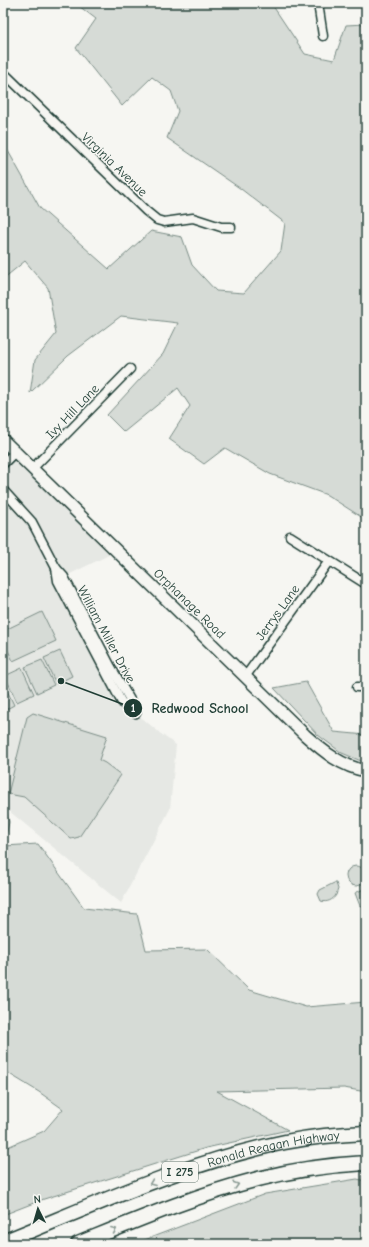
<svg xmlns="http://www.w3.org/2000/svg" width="369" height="1247" font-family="'Comic Neue',sans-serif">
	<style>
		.built { fill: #e6e8e4 }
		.green { fill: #d6dbd6; stroke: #7a8c85 }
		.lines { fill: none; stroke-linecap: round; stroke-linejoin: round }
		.minor-casing { stroke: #1f3d34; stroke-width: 11 }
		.secondary-casing { stroke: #1f3d34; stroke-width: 14 }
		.motorway-casing { stroke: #1f3d34; stroke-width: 17 }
		.minor { stroke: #f6f6f2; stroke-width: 8 }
		.secondary { stroke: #f6f6f2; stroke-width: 11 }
		.motorway { stroke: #f6f6f2; stroke-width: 14 }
		.oneway { stroke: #8a9a93 }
		.labels { text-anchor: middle; stroke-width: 3; stroke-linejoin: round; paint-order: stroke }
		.shield { fill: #f6f6f2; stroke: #60746d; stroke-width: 1 }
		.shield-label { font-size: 12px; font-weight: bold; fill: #1f3d34 }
		.street-label { font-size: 13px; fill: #1f3d34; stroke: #f6f6f2 }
		.leader { fill: none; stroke: #1f3d34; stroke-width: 1.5 }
		.callout-dot { fill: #1f3d34; stroke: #f6f6f2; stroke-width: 1.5 }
		.mark-label { font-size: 12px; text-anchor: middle; font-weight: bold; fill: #fff }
		.callout-label { font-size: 14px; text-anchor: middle; font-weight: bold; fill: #1f3d34; stroke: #f6f6f2; stroke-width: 3; stroke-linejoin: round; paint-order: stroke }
	</style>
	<rect width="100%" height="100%" fill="#f6f6f2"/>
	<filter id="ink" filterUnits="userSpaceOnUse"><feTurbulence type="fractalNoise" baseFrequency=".025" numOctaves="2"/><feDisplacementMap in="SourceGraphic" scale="8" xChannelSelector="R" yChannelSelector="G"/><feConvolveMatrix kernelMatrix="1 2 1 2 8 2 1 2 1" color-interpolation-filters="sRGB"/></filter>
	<g filter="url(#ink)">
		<path class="built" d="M15,452l102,99 -53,26 72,136 25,21 15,11 -6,64 -49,94 -118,-97v-342z"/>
		<g class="green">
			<path d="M75,3h196l34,51 29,6 12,-35 20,-1v496l-39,-25 -57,-21 -45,-26 -21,16 -35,-25 21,-33 -12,-18 -54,44 -17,-17 56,-61 15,-31 -57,-7 -53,40 -38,37 5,-33 21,-26 -8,-46 -23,-27 -22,18v-137l37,66 69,61 42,-38 31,6 10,28 24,26 28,2 37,-42 4,-28 -44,-34 -74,-51 11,-27 -7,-20 -19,-14 -30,29 -46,-58 20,-29z"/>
			<path d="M42,612l14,29 -43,20 -10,-21v-9z"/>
			<path d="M60,651l12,25 -16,8 -12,-26z"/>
			<path d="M42,660l12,25 -17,8 -12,-26z"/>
			<path d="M22,668l12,26 -17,8 -12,-26z"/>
			<path d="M3,682l11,23 -11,6z"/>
			<path d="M306,682l28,50 32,3v28l-24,-10 -24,-18 -44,-47z"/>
			<path d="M33,713l74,23 -8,24 6,3 16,12 -42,62 -8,2 -47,-42 -16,-3 19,-77z"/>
			<path d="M3,800l6,22 -5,24 34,-2 46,64 53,6 9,36 61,-1 42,41 57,17 60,-5v90l-22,-4 -127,3 71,39 -82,18 -162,51 -41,16v-66l41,-18 19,-22 -24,-17 -36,-22z"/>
			<circle cx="356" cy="876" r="10"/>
			<path d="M334,883h2l2,6 -2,6c-3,5 -9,8 -15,6l-3,-7 2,-4z"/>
			<path d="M366,888v16l-6,2 -5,-13z"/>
			<path d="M357,1179l9,2v63h-232l131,-50z"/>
		</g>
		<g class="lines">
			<defs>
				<g id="minor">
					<path d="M318,3l5,33"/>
					<path d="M3,72l143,139 11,9 7,2 29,-4 28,9h10"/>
					<path d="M3,464l12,-12"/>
					<path d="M32,469l98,-100"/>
					<path d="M3,490l29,32 24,46 8,9 47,90 22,38 3,8"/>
					<path d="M290,536l76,48"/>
					<path d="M56,568l2,13 63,120 6,7 9,5"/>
					<path d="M245,677l84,-116"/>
					<path d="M357,687h9"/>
				</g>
				<path id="secondary" d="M3,440l302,295c19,17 36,31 61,36"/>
				<g id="motorway">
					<path id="s1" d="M3,1242c92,-37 184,-80 282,-100 26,-5 54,-8 81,-9"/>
					<path d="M78,1244c59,-24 118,-49 180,-65 35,-9 72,-14 108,-16"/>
				</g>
			</defs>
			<use href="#minor" class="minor-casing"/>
			<use href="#secondary" class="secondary-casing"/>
			<use href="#motorway" class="motorway-casing"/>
			<use href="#minor" class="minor"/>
			<use href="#secondary" class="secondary"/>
			<use href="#motorway" class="motorway"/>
		</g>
		<defs><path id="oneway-chevron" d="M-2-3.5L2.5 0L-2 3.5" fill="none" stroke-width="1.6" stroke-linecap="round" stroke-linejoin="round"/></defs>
		<g class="oneway">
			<use href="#oneway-chevron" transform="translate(152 1183) rotate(159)"/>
			<use href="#oneway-chevron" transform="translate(236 1185) rotate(-16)"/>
			<use href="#oneway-chevron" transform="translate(114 1230) rotate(-22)"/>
		</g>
	</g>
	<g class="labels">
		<rect class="shield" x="162" y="1162" width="36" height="20" rx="3"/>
		<g class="shield-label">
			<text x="180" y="1176">I 275</text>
		</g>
		<g class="street-label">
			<text transform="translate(115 164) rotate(44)" y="5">Virginia Avenue</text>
			<text transform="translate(72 411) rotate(-46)" y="5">Ivy Hill Lane</text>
			<text transform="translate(190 603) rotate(44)" y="5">Orphanage Road</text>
			<text transform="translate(277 612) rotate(-54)" y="5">Jerrys Lane</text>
			<text transform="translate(107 634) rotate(62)" y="5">William Miller Drive</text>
			<text dy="5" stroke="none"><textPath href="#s1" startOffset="287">Ronald Reagan Highway</textPath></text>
		</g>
	</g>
	<path class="leader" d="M61 681L133 708"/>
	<g class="callout-dot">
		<circle cx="61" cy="681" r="4"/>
		<circle cx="133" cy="708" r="10"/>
	</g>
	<g class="mark-label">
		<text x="133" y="712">1</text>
	</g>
	<g class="callout-label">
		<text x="200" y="713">Redwood School</text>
	</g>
	<rect width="369" height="1247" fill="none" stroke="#f6f6f2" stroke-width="16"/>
	<rect x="8" y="8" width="353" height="1231" fill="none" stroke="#1f3d34" stroke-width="1.5" filter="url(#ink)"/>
	<g transform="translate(38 1209) rotate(355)" stroke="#f6f6f2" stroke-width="3" paint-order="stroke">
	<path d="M0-3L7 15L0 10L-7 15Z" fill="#1f3d34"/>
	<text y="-6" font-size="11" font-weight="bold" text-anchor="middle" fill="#1f3d34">N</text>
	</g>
</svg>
